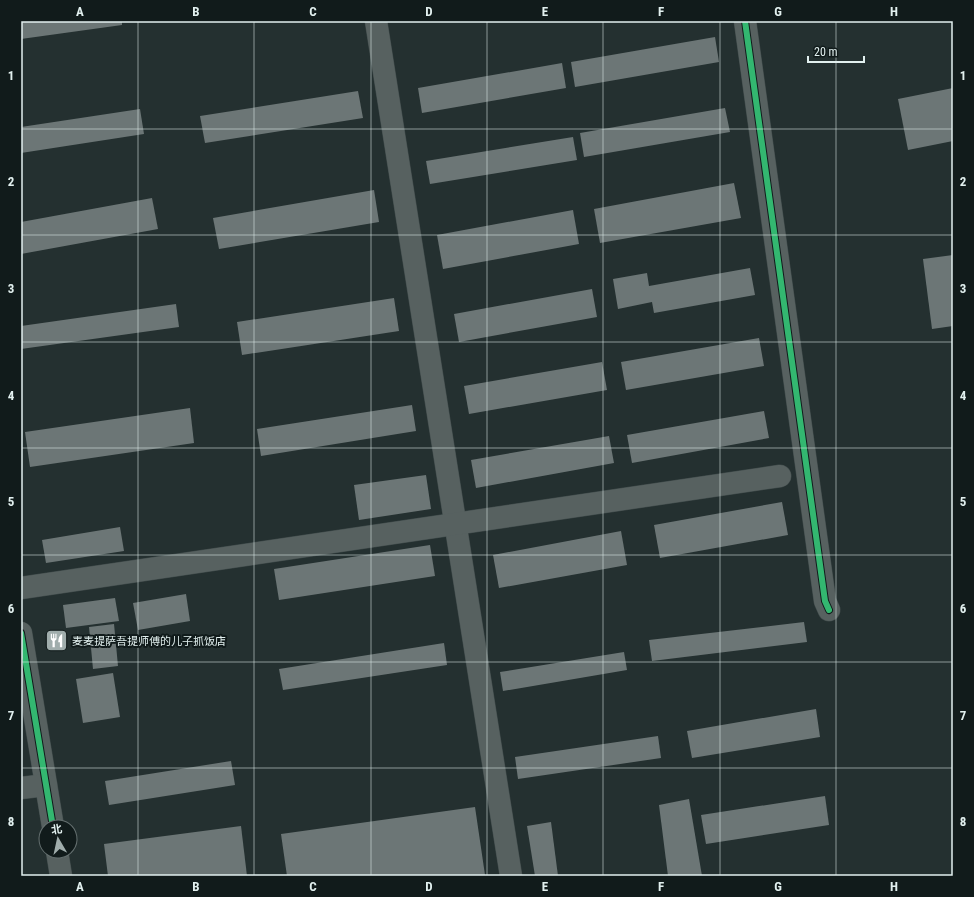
<svg xmlns="http://www.w3.org/2000/svg" width="974" height="897" font-family="'Roboto Condensed','Noto Sans SC',sans-serif">
	<style>
		.building { fill: #6c7676 }
		.lines { fill: none; stroke-linecap: round; stroke-linejoin: round }
		.minor-casing { stroke: #404b4b; stroke-width: 23 }
		.minor { stroke: #576160; stroke-width: 22 }
		.cycleway-casing { stroke: #111b1b; stroke-width: 8 }
		.cycleway { stroke: #33b770; stroke-width: 6 }
		.grid { fill: none; stroke: #e2f0ef; stroke-width: 1; stroke-opacity: 0.55 }
		.labels { text-anchor: middle; stroke-width: 4; stroke-linejoin: round; paint-order: stroke }
		.poi-label { font-size: 11px; fill: #e2f0ef; stroke: #111b1b; text-anchor: start }
		.neatline { fill: none; stroke: #e2f0ef; stroke-width: 1.5 }
		.grid-label { font-size: 13px; text-anchor: middle; font-weight: bold; fill: #e2f0ef }
	</style>
	<rect width="100%" height="100%" fill="#243030"/>
	<g class="building">
		<path d="M21,21h101v4l-101,14z"/>
		<path d="M715,37l4,25 -144,25 -4,-25z"/>
		<path d="M562,63l4,25 -144,25 -4,-25z"/>
		<path d="M953,88v53l-45,9 -10,-51z"/>
		<path d="M358,91l5,27 -158,25 -5,-27z"/>
		<path d="M725,108l5,24 -146,25 -4,-24z"/>
		<path d="M140,109l4,25 -123,19v-26z"/>
		<path d="M573,137l4,23 -147,24 -4,-23z"/>
		<path d="M734,183l7,35 -141,25 -6,-34z"/>
		<path d="M374,190l5,32 -160,27 -6,-31z"/>
		<path d="M152,198l6,31 -137,25v-32z"/>
		<path d="M573,210l6,34 -136,25 -6,-34z"/>
		<path d="M953,255v71l-21,3 -9,-70z"/>
		<path d="M750,268l5,27 -101,18 -2,-11 -34,7 -5,-30 34,-6 2,13z"/>
		<path d="M592,289l5,28 -138,25 -5,-28z"/>
		<path d="M394,298l5,33 -157,24 -5,-33z"/>
		<path d="M176,304l3,23 -158,22v-23z"/>
		<path d="M759,338l5,28 -138,24 -5,-28z"/>
		<path d="M602,362l5,28 -138,24 -5,-28z"/>
		<path d="M412,405l4,26 -155,25 -4,-27z"/>
		<path d="M190,408l4,35 -164,24 -5,-35z"/>
		<path d="M764,411l5,27 -137,25 -5,-28z"/>
		<path d="M609,436l5,27 -138,25 -5,-28z"/>
		<path d="M426,475l5,34 -72,11 -5,-35z"/>
		<path d="M782,502l6,33 -128,23 -6,-33z"/>
		<path d="M120,527l4,24 -78,12 -4,-23z"/>
		<path d="M621,531l6,34 -128,23 -6,-33z"/>
		<path d="M430,545l5,31 -156,24 -5,-31z"/>
		<path d="M186,594l4,27 -52,9 -5,-27z"/>
		<path d="M115,598l4,23 -53,7 -3,-23z"/>
		<path d="M804,622l3,20 -155,19 -3,-21z"/>
		<path d="M114,624l4,42 -25,3 -4,-42z"/>
		<path d="M444,643l3,22 -164,25 -4,-21z"/>
		<path d="M624,652l3,18 -124,21 -3,-19z"/>
		<path d="M113,673l7,44 -37,6 -7,-44z"/>
		<path d="M816,709l4,28 -128,21 -5,-27z"/>
		<path d="M658,736l3,22 -143,21 -3,-22z"/>
		<path d="M231,761l4,24 -126,20 -4,-24z"/>
		<path d="M825,796l4,29 -123,19 -5,-29z"/>
		<path d="M689,799l13,77h-34l-9,-71z"/>
		<path d="M475,807l10,68 -9,1h-189l-6,-42z"/>
		<path d="M551,822l7,54h-23l-8,-50z"/>
		<path d="M241,826l6,50h-139l-4,-32z"/>
	</g>
	<g class="lines">
		<defs>
			<g id="minor">
				<path d="M376,21l135,855"/>
				<path d="M745,21l80,580 4,9"/>
				<path d="M21,588l759,-112"/>
				<path d="M21,633l32,194"/>
				<path d="M21,788l25,-3"/>
				<path d="M57,851l4,25"/>
			</g>
		</defs>
		<use href="#minor" class="minor-casing"/>
		<use href="#minor" class="minor"/>
		<defs>
			<g id="cycleway">
				<path d="M745,21l80,580 4,9"/>
				<path d="M21,633l32,194"/>
			</g>
		</defs>
		<use href="#cycleway" class="cycleway-casing"/>
		<use href="#cycleway" class="cycleway"/>
	</g>
	<path class="grid" d="M138,21v855M254,21v855M371,21v855M487,21v855M603,21v855M720,21v855M836,21v855M21,129h932M21,235h932M21,342h932M21,448h932M21,555h932M21,662h932M21,768h932"/>
	<defs>
		<symbol id="restaurant-square" viewBox="-11 -11 22 22"><rect x="-9" y="-9" width="18" height="18" rx="4" fill="#a0adac" stroke="#111b1b"/><path d="M-5-6h1v4h1v-4h1v4h1v-4h1v5L-1.5 .5V6h-2V.5L-5-1ZM5-6V6H3V1.5H1.5Q1.5-4 5-6Z" fill="#fff"/></symbol>
	</defs>
	<g fill-rule="evenodd">
		<use href="#restaurant-square" x="44" y="628" width="25" height="25"/>
	</g>
	<g class="labels">
		<g class="poi-label">
			<text x="72" y="645">麦麦提萨吾提师傅的儿子抓饭店</text>
		</g>
	</g>
	<rect width="974" height="897" fill="none" stroke="#111b1b" stroke-width="44"/>
	<g transform="translate(58 839) rotate(351)"><circle r="19" fill="#111b1b" stroke="#657070"/>
	<path d="M0-3L7 15L0 10L-7 15Z" fill="#a0adac"/>
	<text y="-6" font-size="11" font-weight="bold" text-anchor="middle" fill="#e2f0ef">北</text>
	</g>
	<path d="M808 56v6h56v-6" fill="none" stroke="#e2f0ef" stroke-width="2"/>
	<text x="814" y="56" font-size="12" fill="#e2f0ef" stroke="#111b1b" stroke-width="3" paint-order="stroke">20 m</text>
	<rect x="22" y="22" width="930" height="853" class="neatline"/>
	<g class="grid-label">
		<text x="80" y="16">A</text>
		<text x="196" y="16">B</text>
		<text x="313" y="16">C</text>
		<text x="429" y="16">D</text>
		<text x="545" y="16">E</text>
		<text x="661" y="16">F</text>
		<text x="778" y="16">G</text>
		<text x="894" y="16">H</text>
		<text x="11" y="80">1</text>
		<text x="963" y="80">1</text>
		<text x="11" y="186">2</text>
		<text x="963" y="186">2</text>
		<text x="11" y="293">3</text>
		<text x="963" y="293">3</text>
		<text x="11" y="400">4</text>
		<text x="963" y="400">4</text>
		<text x="11" y="506">5</text>
		<text x="963" y="506">5</text>
		<text x="11" y="613">6</text>
		<text x="963" y="613">6</text>
		<text x="11" y="720">7</text>
		<text x="963" y="720">7</text>
		<text x="11" y="826">8</text>
		<text x="963" y="826">8</text>
		<text x="80" y="891">A</text>
		<text x="196" y="891">B</text>
		<text x="313" y="891">C</text>
		<text x="429" y="891">D</text>
		<text x="545" y="891">E</text>
		<text x="661" y="891">F</text>
		<text x="778" y="891">G</text>
		<text x="894" y="891">H</text>
	</g>
</svg>
